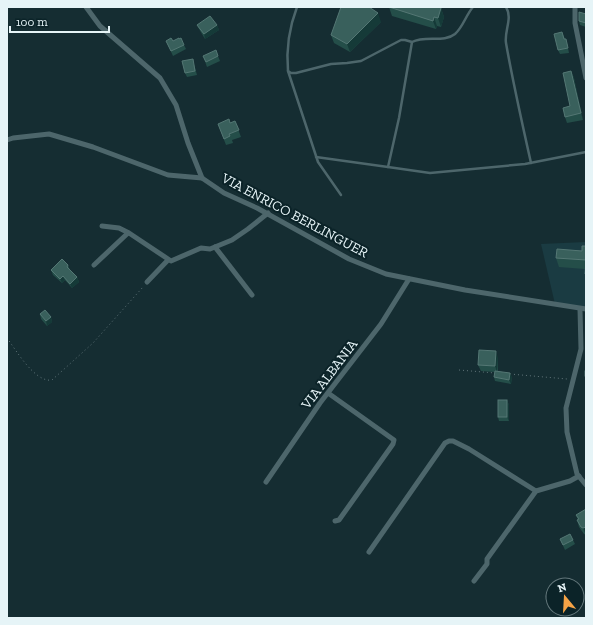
<svg xmlns="http://www.w3.org/2000/svg" width="593" height="625" font-family="'Zilla Slab',serif">
	<style>
		.built { fill: #1a3b42 }
		.lines { fill: none; stroke-linecap: round; stroke-linejoin: round }
		.path { stroke: #62767b; stroke-width: 1; stroke-dasharray: 1 3; stroke-linecap: butt }
		.lane { stroke: #4d666b; stroke-width: 2.5 }
		.street { stroke: #4d666b; stroke-width: 5 }
		.wall { fill: #244e49 }
		.shaded-wall { fill: #153a38 }
		.building { fill: #39605c; stroke: #547774 }
		.labels { text-anchor: middle; stroke-width: 4; stroke-linejoin: round; paint-order: stroke }
		.street-label { font-size: 14px; fill: #e6f4f7; stroke: #0b2328 }
	</style>
	<rect width="100%" height="100%" fill="#152d32"/>
	<path class="built" d="M586,242v67l-31,-5 -14,-60z"/>
	<g class="lines">
		<g class="path">
			<path d="M7,338c9,12 28,45 45,42l41,-37 50,-56"/>
			<path d="M459,370l36,3"/>
			<path d="M510,374l57,5"/>
		</g>
		<g class="lane">
			<path d="M297,7c-8,21 -11,42 -9,64l3,2h5l35,-9 16,-1 14,-2 40,-21h4l7,2"/>
			<path d="M473,7c-7,8 -10,20 -18,27 -11,9 -30,1 -43,8l-13,76 -11,49 42,6 95,-9 61,-12"/>
			<path d="M506,7c7,11 -2,24 0,36 7,40 16,80 25,120"/>
			<path d="M288,71l30,91 23,33"/>
			<path d="M316,157l72,10"/>
		</g>
		<g class="street">
			<path d="M86,7l14,19 60,52 16,27 12,38 14,35 22,15 33,15 92,51 37,15 79,16 121,19"/>
			<path d="M575,7v16l11,55"/>
			<path d="M7,140l6,-2 36,-4 44,13 75,28 34,3"/>
			<path d="M102,226l17,2 10,5 42,28 30,-13 9,1 22,-9 16,-11 20,-16"/>
			<path d="M215,247l37,48"/>
			<path d="M94,265l34,-32"/>
			<path d="M147,282l21,-22"/>
			<path d="M580,309l1,40 -15,59 1,24 10,42 9,11"/>
			<path d="M328,393l66,47 -1,4 -54,76 -4,1"/>
			<path d="M266,482l54,-79 61,-79 28,-45"/>
			<path d="M369,552l76,-109 4,-2h4l16,8 67,42"/>
			<path d="M474,581l13,-17v-5l49,-68 34,-10 9,-5"/>
		</g>
	</g>
	<g class="wall">
		<path d="M389,7l52,1 3,9 -3,10 -4,-1 -1,3 -44,-13z"/>
		<path d="M586,14v13l-6,-2 -1,-4z"/>
		<path d="M381,22l-31,30 -16,-9 -3,-8z"/>
		<path d="M197,25h20l2,5 -14,9 -6,-10z"/>
		<path d="M562,32l3,7 2,4 2,10 -9,1 -2,-4z"/>
		<path d="M166,41h7l11,4 2,4 -13,7z"/>
		<path d="M203,56h15l2,5 -13,6z"/>
		<path d="M194,64l3,11 -10,2 -2,-4z"/>
		<path d="M571,71l3,7 9,42 -16,3 -2,-6 5,-11z"/>
		<path d="M235,121l6,16 -9,3 1,3 -7,2 -8,-21 12,-1z"/>
		<path d="M586,246v31l-1,-3v-5l-26,-2 -3,-9 26,-7z"/>
		<path d="M68,265l2,5 7,7 2,5 -7,6 -7,-8 -3,3 -9,-8 -2,-5z"/>
		<path d="M40,314l11,3 1,5 -5,4 -6,-7z"/>
		<path d="M498,358v13l14,6 -1,7 -16,-3 -1,-4 1,-5 -14,-1 -3,-6z"/>
		<path d="M507,400l2,5v16h-10l-1,-4z"/>
		<path d="M586,509v26l-2,-1 -5,-7 -2,-7h1l-2,-5z"/>
		<path d="M560,539l13,1 2,4 -10,6z"/>
	</g>
	<g class="shaded-wall">
		<path d="M441,8l3,9 -3,10 -3,-9z"/>
		<path d="M378,13l3,9 -31,30 -3,-8z"/>
		<path d="M434,17l3,9 -1,3 -3,-8z"/>
		<path d="M217,25l2,5 -14,9 -1,-5z"/>
		<path d="M571,71l3,7 9,42 -2,-7z"/>
		<path d="M63,276l2,4 -3,3 -2,-4z"/>
		<path d="M77,277l2,5 -7,6 -2,-4z"/>
		<path d="M51,317l1,5 -5,4 -1,-5z"/>
		<path d="M496,351l2,7 -1,14 -2,-6z"/>
		<path d="M510,373l2,4 -1,7 -2,-4z"/>
		<path d="M507,400l2,5v16l-2,-4z"/>
		<path d="M586,527v8l-3,-7z"/>
	</g>
	<g class="building">
		<path d="M341,7h28l9,6 -31,31 -16,-9z"/>
		<path d="M389,7h49l3,1 -3,10 -4,-1 -1,4z"/>
		<path d="M579,12l7,2v9l-7,-2z"/>
		<path d="M210,16l7,9 -13,9 -7,-9z"/>
		<path d="M562,32l2,7h2l2,9 -10,2 -4,-16z"/>
		<path d="M171,38l2,3 6,-3v1l2,-1 3,7 -13,6 -5,-10z"/>
		<path d="M216,50l2,6 -12,6 -3,-6z"/>
		<path d="M193,59l2,12 -10,2 -3,-12z"/>
		<path d="M571,71l10,42 -16,4 -2,-9 7,-2 -7,-33z"/>
		<path d="M229,119l1,4 5,-2 4,9 -10,4 1,2 -6,3 -6,-15z"/>
		<path d="M582,246h4v14l-30,-2 1,-9 25,2z"/>
		<path d="M62,259l6,6 -1,2 10,10 -7,7 -7,-8 -3,3 -9,-9z"/>
		<path d="M586,261v13h-1z"/>
		<path d="M45,310l6,7 -5,4 -6,-7z"/>
		<path d="M479,350l17,1 -1,15 -17,-1z"/>
		<path d="M495,371l15,2 -1,7 -15,-3z"/>
		<rect x="585" y="371" width="1" height="5"/>
		<rect x="498" y="400" width="9" height="17"/>
		<path d="M586,509v18l-3,1 -2,-1 -4,-7 2,-1 -3,-4z"/>
		<path d="M570,534l3,6 -10,5 -3,-6z"/>
	</g>
	<g class="labels">
		<g class="street-label">
			<text transform="translate(295 215) rotate(28)" y="5">VIA ENRICO BERLINGUER</text>
			<text transform="translate(329 374) rotate(-53)" y="5">VIA ALBANIA</text>
		</g>
	</g>
	<rect width="593" height="625" fill="none" stroke="#e6f4f7" stroke-width="16"/>
	<g transform="translate(565 597) rotate(342)"><circle r="19" fill="#0b2328" stroke="#63777b"/>
	<path d="M0-3L7 15L0 10L-7 15Z" fill="#f5a346"/>
	<text y="-6" font-size="11" font-weight="bold" text-anchor="middle" fill="#e6f4f7">N</text>
	</g>
	<path d="M10 26v6h99v-6" fill="none" stroke="#e6f4f7" stroke-width="2"/>
	<text x="16" y="26" font-size="12" fill="#e6f4f7" stroke="#0b2328" stroke-width="3" paint-order="stroke">100 m</text>
</svg>
